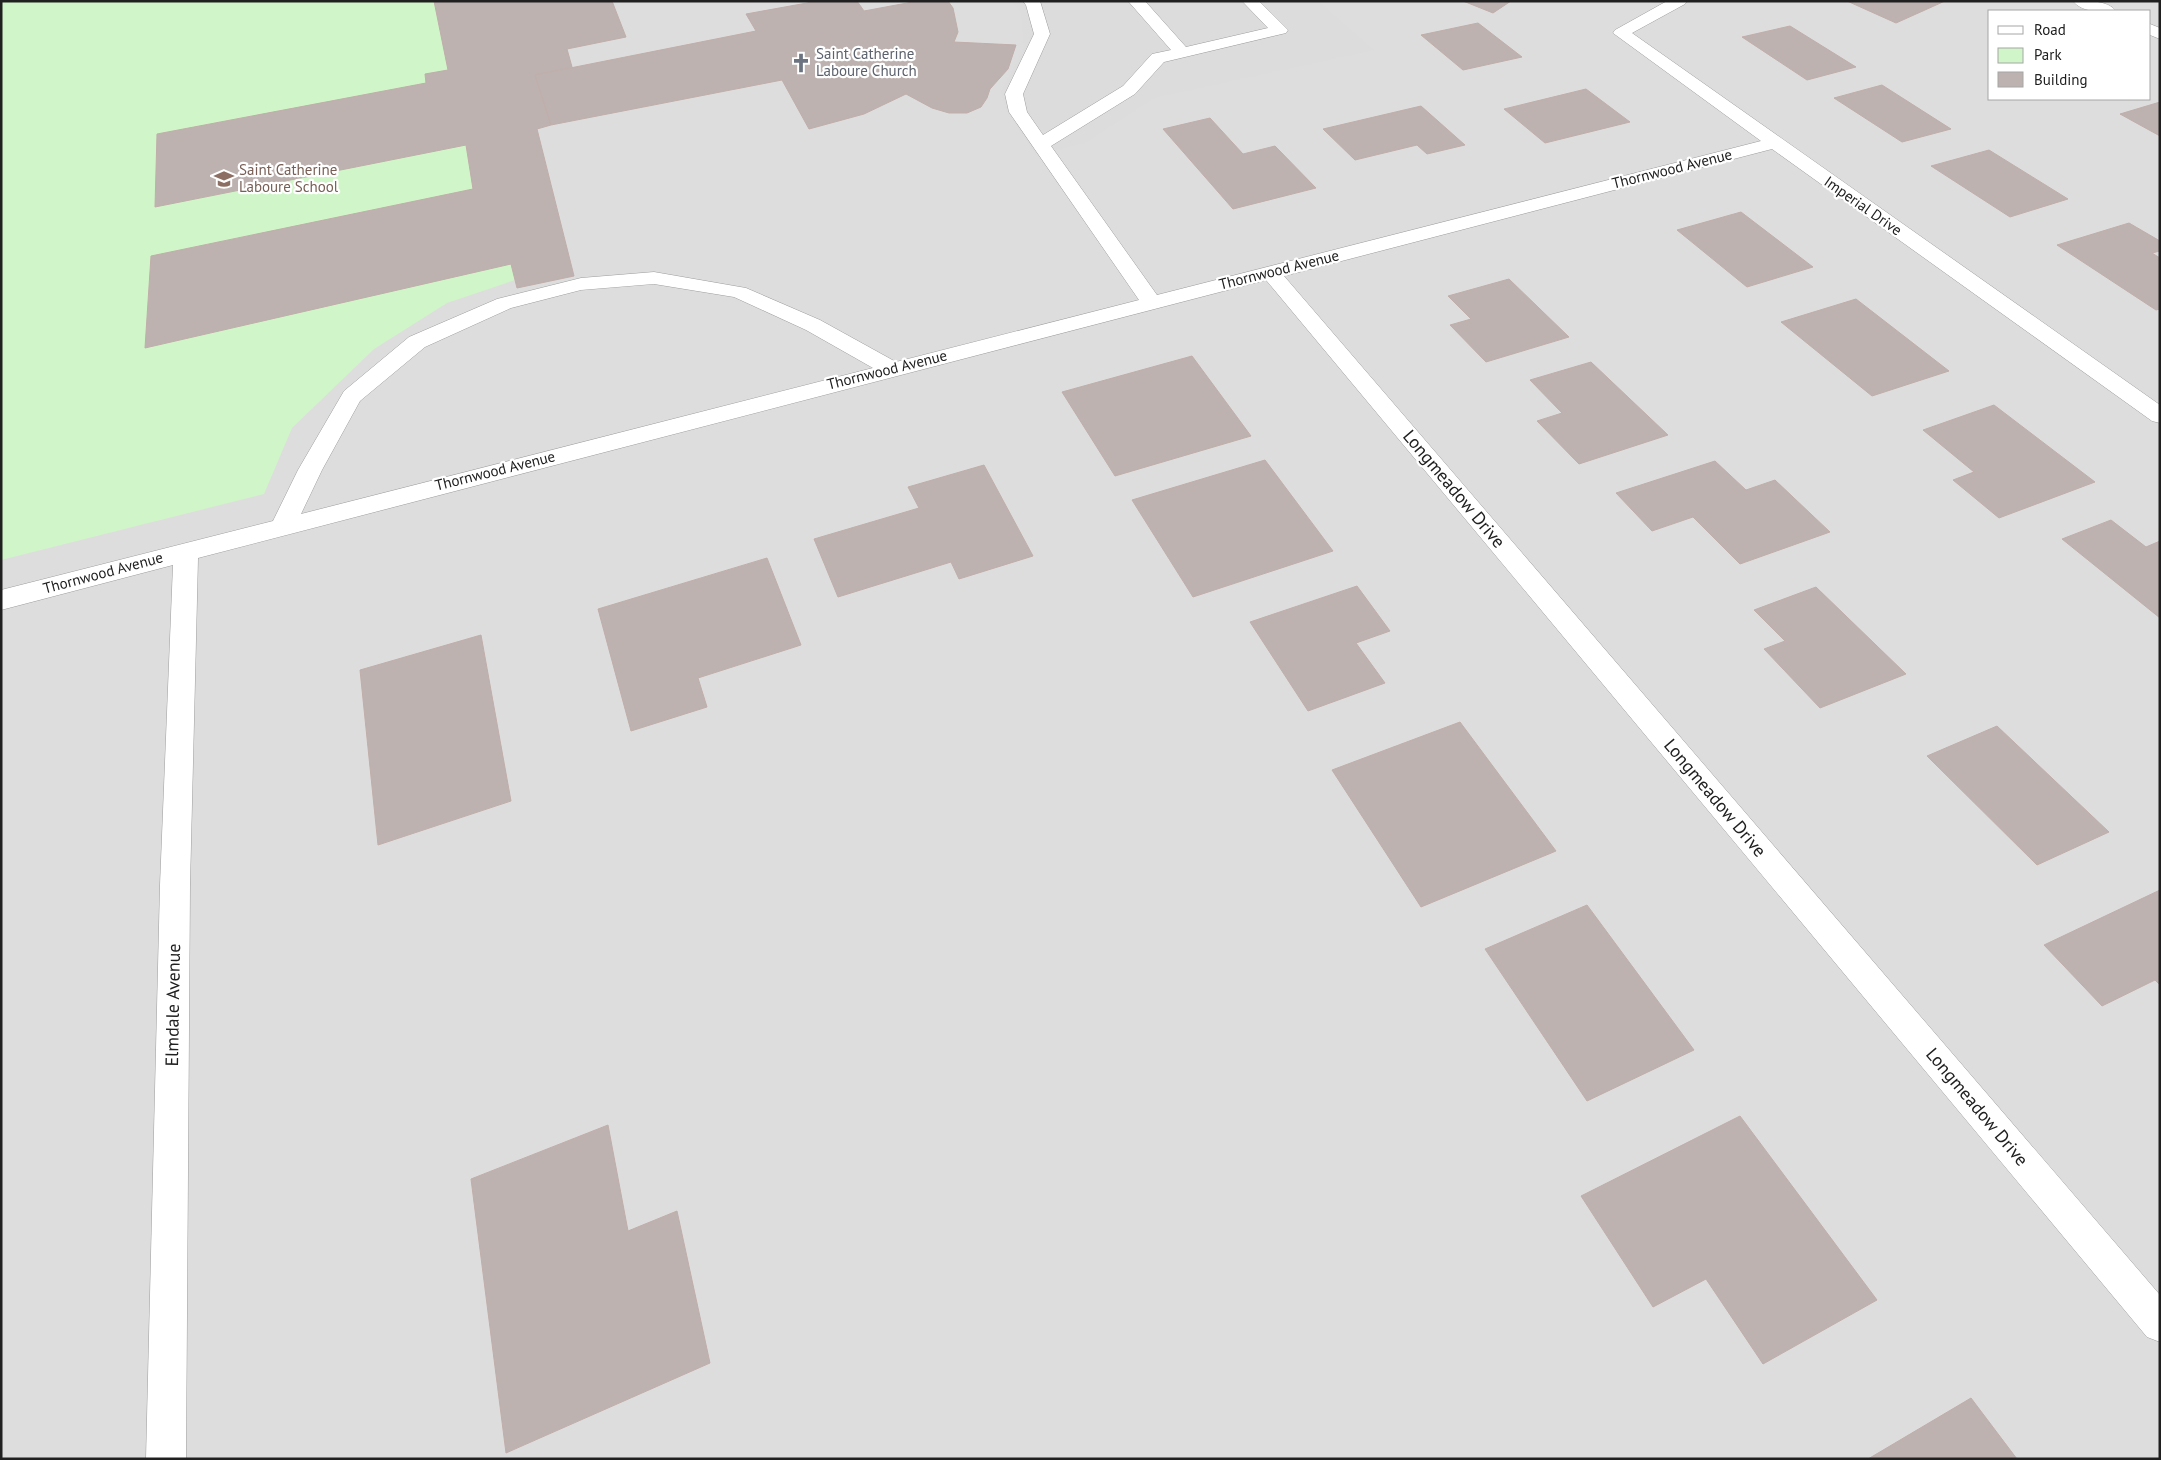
<svg xmlns="http://www.w3.org/2000/svg" width="2161" height="1460" font-family="'PT Sans',sans-serif">
	<style>
		.residential { fill: #dedddd; fill-rule: evenodd }
		.park { fill: #d0f5c8 }
		.parking { fill: #dcdcdc }
		.building { fill: #bdb2b0; stroke: #c0aeaa }
		.lines { fill: none; stroke-linecap: round; stroke-linejoin: round }
		.minor-casing { stroke: #9d9d9d; stroke-width: 1 }
		.minor { fill: #fff; fill-rule: evenodd }
		.labels { text-anchor: middle; stroke-width: 4.5; stroke-linejoin: round; paint-order: stroke }
		.far-worship-label { font-size: 15px; fill: #5b616d; stroke: #fff; text-anchor: start }
		.far-street-label { font-size: 15px; fill: #202020; stroke: #fff }
		.far-education-label { font-size: 15px; fill: #785e54; stroke: #fff; text-anchor: start }
		.street-label { font-size: 18px; fill: #202020; stroke: #fff }
	</style>
	<rect width="100%" height="100%" fill="#efeae7"/>
	<path class="residential" d="M1,1h2159v1458h-2159zM1990,11h160v88h-160z"/>
	<path class="park" d="M1,1h433l14,69 -22,4v9l-268,51 -3,73 311,-62 7,44 -322,67 -6,92 366,-84 4,16 -68,23 -73,46 -82,79 -28,66 -263,66z"/>
	<path class="parking" d="M1011,1h307l56,49 -220,48 -69,45 -49,12 -29,-43 -6,-21 23,-43 -3,-36z"/>
	<g class="building">
		<path d="M434,1h178l14,36 -59,12 5,18 -37,8 16,50 -14,4 37,147 -57,12 -6,-24 -366,84 6,-92 322,-67 -7,-44 -311,62 2,-73 269,-51 -1,-9 23,-4z"/>
		<path d="M818,1h39l7,10 54,-10h30l5,7 5,24 -4,10 62,3 -8,24 -18,20 -3,9 -6,9 -14,6h-18l-17,-5 -26,-14 -42,20 -55,15 -27,-49 -231,45 -16,-50 221,-44 -10,-17z"/>
		<path d="M1463,1h48l-18,12z"/>
		<path d="M1847,1h98l-49,22z"/>
		<path d="M1478,23l44,34 -59,13 -42,-35z"/>
		<path d="M1790,26l66,41 -49,13 -65,-43z"/>
		<path d="M1882,85l69,44 -49,13 -68,-44z"/>
		<path d="M1586,89l44,33 -85,21 -41,-34z"/>
		<path d="M2160,102v34l-40,-22z"/>
		<path d="M1421,106l44,39 -38,9 -10,-9 -62,15 -32,-31z"/>
		<path d="M1210,118l33,36 32,-8 41,42 -83,21 -70,-80z"/>
		<path d="M1989,150l79,49 -58,18 -79,-51z"/>
		<path d="M1741,212l72,55 -66,20 -70,-57z"/>
		<path d="M2129,223l31,18v10l-8,2 8,5v51l-4,1 -99,-65z"/>
		<path d="M1509,279l60,58 -83,25 -36,-37 21,-6 -23,-23z"/>
		<path d="M1856,299l93,72 -77,25 -91,-74z"/>
		<path d="M1192,356l59,80 -136,40 -53,-84z"/>
		<path d="M1591,362l77,73 -89,29 -42,-43 25,-8 -32,-33z"/>
		<path d="M1994,405l101,77 -96,36 -46,-38 21,-8 -51,-42z"/>
		<path d="M1265,460l68,91 -140,46 -61,-97z"/>
		<path d="M1715,461l31,29 29,-10 55,52 -90,32 -47,-47 -41,14 -36,-38z"/>
		<path d="M984,465l49,91 -74,23 -8,-17 -113,35 -24,-58 105,-31 -11,-21z"/>
		<path d="M2111,520l35,27 14,-6v77l-98,-79z"/>
		<path d="M767,558l34,87 -103,33 9,29 -76,24 -33,-122z"/>
		<path d="M1357,586l33,45 -34,12 29,40 -77,28 -58,-89z"/>
		<path d="M1816,587l90,87 -86,34 -56,-59 21,-8 -31,-31z"/>
		<path d="M481,635l30,166 -133,44 -18,-175z"/>
		<path d="M1460,722l96,129 -135,56 -89,-137z"/>
		<path d="M1997,726l112,106 -72,33 -110,-109z"/>
		<path d="M2160,890v95l-5,-5 -53,26 -58,-61z"/>
		<path d="M1587,905l107,145 -107,51 -102,-152z"/>
		<path d="M1740,1116l137,184 -114,64 -57,-85 -53,28 -72,-111z"/>
		<path d="M608,1125l20,106 49,-20 33,152 -204,90 -35,-274z"/>
		<path d="M1971,1398l46,61h-149z"/>
	</g>
	<g class="lines">
		<defs>
			<g id="minor">
				<path d="M1023,1h17l10,33 -27,60 4,18 16,23 80,-49 29,-32 19,-4 -43,-49h17l41,46 82,-19 -26,-27h17l29,29 -2,3 -122,29 -29,32 -84,52 106,149 604,-154 -148,-108 2,-3 52,-29h20l-2,3 -53,29 528,372v18l-8,-2 -380,-272 -488,127 876,1019v47l-13,-5 -881,-1057 -1068,278 -8,327 -4,574h-40l14,-574 13,-320 -172,45v-20l272,-69 25,-51 46,-79 65,-54 88,-38 84,-21 73,-6 92,16 74,32 76,42 243,-62 -130,-188 -4,-18 29,-60 -8,-29zM654,284l80,13 72,33 67,38 -572,146 21,-44 38,-69 65,-54 86,-39 70,-18z"/>
				<path d="M2073,1c13,0 35,-1 43,10 -13,1 -34,2 -43,-10z"/>
				<path d="M2150,24l10,4v11l-10,-4z"/>
			</g>
		</defs>
		<use href="#minor" class="minor-casing"/>
		<use href="#minor" class="minor"/>
	</g>
	<defs>
		<symbol id="church-bare" viewBox="-9 -9 18 18"><path d="M-1.2-6h2.4v3.5h3.3v2.4h-3.3V6h-2.4V-.1h-3.3v-2.4h3.3Z" fill="#6b7280" stroke="#fff" stroke-width="2.5" paint-order="stroke"/></symbol>
		<symbol id="school-bare" viewBox="-9 -9 18 18"><path d="M0-5L7-2L0 1L-7-2ZM-4 1L0 2.5L4 1V4Q0 6-4 4Z" fill="#8d6e63" stroke="#fff" stroke-width="2.5" paint-order="stroke"/></symbol>
	</defs>
	<g fill-rule="evenodd">
		<use href="#church-bare" x="787" y="49" width="28" height="28"/>
		<use href="#school-bare" x="210" y="165" width="28" height="28"/>
	</g>
	<g class="labels">
		<g class="far-worship-label">
			<text x="816" y="59">Saint Catherine<tspan x="816" dy="17">Laboure Church</tspan></text>
		</g>
		<g class="far-street-label">
			<text transform="translate(1672 169) rotate(-14)" y="5">Thornwood Avenue</text>
			<text transform="translate(1863 206) rotate(35)" y="5">Imperial Drive</text>
			<text transform="translate(1279 270) rotate(-14)" y="5">Thornwood Avenue</text>
			<text transform="translate(887 370) rotate(-14)" y="5">Thornwood Avenue</text>
			<text transform="translate(495 471) rotate(-14)" y="5">Thornwood Avenue</text>
			<text transform="translate(103 573) rotate(-15)" y="5">Thornwood Avenue</text>
		</g>
		<g class="far-education-label">
			<text x="239" y="175">Saint Catherine<tspan x="239" dy="17">Laboure School</tspan></text>
		</g>
		<g class="street-label">
			<text transform="translate(1454 489) rotate(50)" y="6">Longmeadow Drive</text>
			<text transform="translate(1715 798) rotate(50)" y="6">Longmeadow Drive</text>
			<text transform="translate(173 1005) rotate(-89)" y="6">Elmdale Avenue</text>
			<text transform="translate(1977 1107) rotate(50)" y="6">Longmeadow Drive</text>
		</g>
	</g>
	<rect width="2161" height="1460" fill="none" stroke="#202020" stroke-width="5"/>
	<rect x="1988" y="10" width="162" height="90" fill="#ffffff" stroke="#a6a6a6"/>
	<rect x="1998" y="26" width="25" height="8" fill="#ffffff" stroke="#a6a6a6"/>
	<text x="2034" y="35" font-size="15" fill="#202020">Road</text>
	<rect x="1998" y="48" width="25" height="15" fill="#d0f5c8" stroke="#a6a6a6"/>
	<text x="2034" y="60" font-size="15" fill="#202020">Park</text>
	<rect x="1998" y="72" width="25" height="15" fill="#bdb2b0" stroke="#a6a6a6"/>
	<text x="2034" y="85" font-size="15" fill="#202020">Building</text>
</svg>
